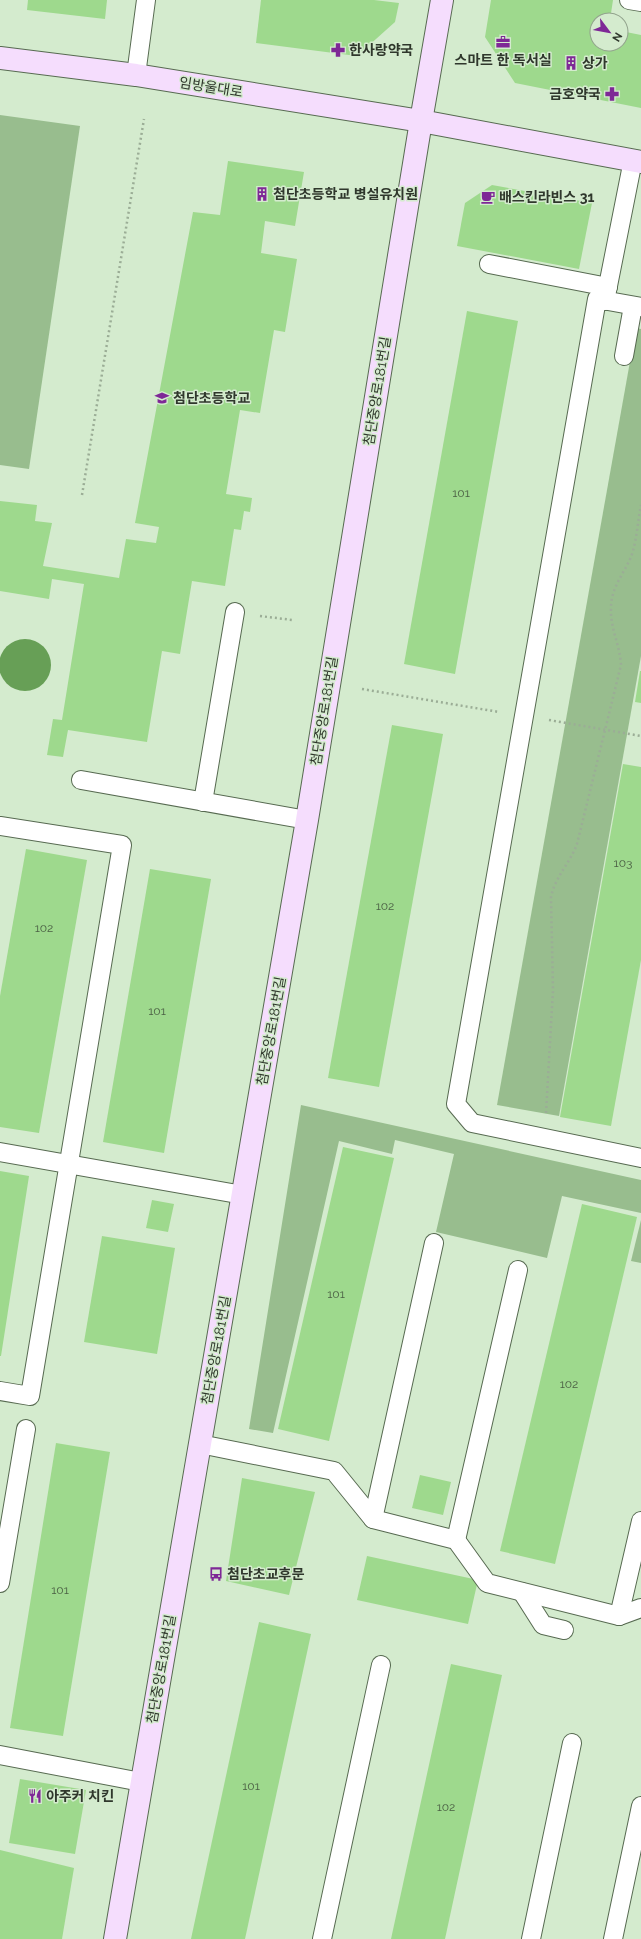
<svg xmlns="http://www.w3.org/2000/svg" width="641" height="1939" font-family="Raleway,'Noto Sans KR',sans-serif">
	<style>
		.green { fill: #98bd8e }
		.water { fill: #679f56 }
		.building { fill: #9ed98d }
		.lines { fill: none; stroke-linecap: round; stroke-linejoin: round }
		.lane-casing { stroke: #576a51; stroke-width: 20 }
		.secondary-casing { stroke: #576a51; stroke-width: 24 }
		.path { stroke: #9bad96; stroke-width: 2.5; stroke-dasharray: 2 3; stroke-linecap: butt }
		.lane { stroke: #fff; stroke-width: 18 }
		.secondary { stroke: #f5ddfd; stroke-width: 22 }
		.labels { text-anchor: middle; stroke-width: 3; stroke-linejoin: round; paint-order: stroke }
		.number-label { font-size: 12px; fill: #4b6044 }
		.poi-label { font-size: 14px; font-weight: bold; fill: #2f372c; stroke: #d4ebce; text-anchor: start }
		.street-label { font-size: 14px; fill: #2f372c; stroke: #d4ebce }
	</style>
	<rect width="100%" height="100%" fill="#d4ebce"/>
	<g class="green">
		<path d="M0,115l80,11 -51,343 -29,-4z"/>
		<path d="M636,328l5,1v327l-82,460 -62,-11z"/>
		<path d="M301,1105l340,75v33l-79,-17 -15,62 -111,-26 18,-78 -59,-14 -3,14 -53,-13 -66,292 -24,-4z"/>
		<path d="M641,1220v43l-10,-2z"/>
	</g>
	<circle class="water" cx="25" cy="665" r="26"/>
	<g class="building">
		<path d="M28,0h79l-2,19 -78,-9z"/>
		<path d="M261,0h113l25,3 -4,19 -38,34 -101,-13z"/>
		<path d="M491,0h122l-3,20h-13v24h24v-13l20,4v73l-126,-25 -30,-46z"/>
		<path d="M228,161l76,11 -9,54 -30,-5 -4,32 36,6 -12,73 -11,-2 -14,83 -20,-3 -14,84 26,4 -2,14 -6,-1 -3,19 -7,-1 -9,57 -33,-5 -12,73 -18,-3 -15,91 -79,-12 -5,27 -16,-2 6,-36 9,1 22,-136 -32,-5 -3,20 -49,-8v-90l37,4 -2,16 17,2 -9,43 76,12 7,-39 30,4 3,-16 -24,-4 58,-311 27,3z"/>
		<path d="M492,185l100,18 -13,66 -122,-23 8,-43z"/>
		<path d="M467,311l51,10 -63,353 -51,-10z"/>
		<path d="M640,671h1v32l-6,-1z"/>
		<path d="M392,725l51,9 -64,353 -51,-9z"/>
		<path d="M623,764l18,3v193l-30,166 -51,-9z"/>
		<path d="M26,849l61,11 -48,273 -39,-6v-131z"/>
		<path d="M150,869l61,10 -47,274 -61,-11z"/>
		<path d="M343,1147l51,11 -65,283 -51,-12z"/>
		<path d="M0,1171l29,5 -28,180h-1z"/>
		<path d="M152,1200l22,4 -6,28 -22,-4z"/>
		<path d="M582,1204l55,13 -82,347 -55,-13z"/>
		<path d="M102,1236l73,12 -18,106 -73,-12z"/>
		<path d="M56,1443l54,9 -47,284 -53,-8z"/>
		<path d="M420,1475l31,7 -8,33 -31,-7z"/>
		<path d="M242,1478l73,14 -26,103 -63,-14z"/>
		<path d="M367,1556l111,24 -10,44 -111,-24z"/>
		<path d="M259,1622l52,12 -66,305h-54z"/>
		<path d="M451,1664l51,11 -57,264h-54z"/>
		<path d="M20,1779l66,11 -11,64 -66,-11z"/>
		<path d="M0,1850l74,18 -12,71h-62z"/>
	</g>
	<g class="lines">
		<defs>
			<g id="lane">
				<path d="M629,0l12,2"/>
				<path d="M136,75l10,-75"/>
				<path d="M489,264l119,23"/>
				<path d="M605,301l28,-141"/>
				<path d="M641,307l-44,-8 -141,805 16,19 169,35"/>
				<path d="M624,356l9,-50"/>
				<path d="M81,780l226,40"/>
				<path d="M203,802l32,-190"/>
				<path d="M0,826l122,19 -92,551 -30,-5"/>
				<path d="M0,1152l243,43"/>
				<path d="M200,1444l134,27 39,48 83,21 31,43 132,33 22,-8"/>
				<path d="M373,1519l61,-276"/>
				<path d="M456,1540l62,-270"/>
				<path d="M0,1583l26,-154"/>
				<path d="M522,1592l21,33 21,5"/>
				<path d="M619,1616l22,-95"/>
				<path d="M0,1755l141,27"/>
				<path d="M322,1939l59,-274"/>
				<path d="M531,1939l41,-196"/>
				<path d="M613,1939l28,-133"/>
			</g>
			<g id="secondary">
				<path d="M0,58l136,17 285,46 220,41"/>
				<path d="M115,1939l192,-1119 114,-699 21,-121"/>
			</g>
		</defs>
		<use href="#lane" class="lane-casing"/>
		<use href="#secondary" class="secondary-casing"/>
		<g class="path">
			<path d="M82,495l62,-376"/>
			<path d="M260,616l32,4"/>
			<path d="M362,689l137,23"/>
			<path d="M549,720l92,16"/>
			<path d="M546,1113l7,-123 -2,-93c4,-20 19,-34 26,-53l44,-179c-1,-20 -11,-37 -10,-57 0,-23 16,-37 22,-57 4,-15 5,-31 8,-46"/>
		</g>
		<use href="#lane" class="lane"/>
		<use href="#secondary" class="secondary"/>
	</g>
	<defs>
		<symbol id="office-bare" viewBox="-9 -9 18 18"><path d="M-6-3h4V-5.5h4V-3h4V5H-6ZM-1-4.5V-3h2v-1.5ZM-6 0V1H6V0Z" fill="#7e2896" stroke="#d4ebce" stroke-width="2.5" paint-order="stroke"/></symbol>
		<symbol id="pharmacy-bare" viewBox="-9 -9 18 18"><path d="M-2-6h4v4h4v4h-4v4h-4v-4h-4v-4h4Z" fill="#7e2896" stroke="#d4ebce" stroke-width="2.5" paint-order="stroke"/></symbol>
		<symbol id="building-bare" viewBox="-9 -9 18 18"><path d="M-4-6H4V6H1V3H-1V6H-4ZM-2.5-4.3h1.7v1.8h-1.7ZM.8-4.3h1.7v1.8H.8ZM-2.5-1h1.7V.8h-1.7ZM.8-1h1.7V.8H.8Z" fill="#7e2896" stroke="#d4ebce" stroke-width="2.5" paint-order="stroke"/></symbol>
		<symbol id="cafe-bare" viewBox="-9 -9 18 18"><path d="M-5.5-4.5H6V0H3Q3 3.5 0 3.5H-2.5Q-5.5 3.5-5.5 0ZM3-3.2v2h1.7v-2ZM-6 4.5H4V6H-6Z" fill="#7e2896" stroke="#d4ebce" stroke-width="2.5" paint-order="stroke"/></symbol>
		<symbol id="school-bare" viewBox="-9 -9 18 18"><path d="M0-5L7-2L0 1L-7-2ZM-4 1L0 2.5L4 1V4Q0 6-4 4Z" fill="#7e2896" stroke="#d4ebce" stroke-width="2.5" paint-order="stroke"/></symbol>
		<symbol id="bus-bare" viewBox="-9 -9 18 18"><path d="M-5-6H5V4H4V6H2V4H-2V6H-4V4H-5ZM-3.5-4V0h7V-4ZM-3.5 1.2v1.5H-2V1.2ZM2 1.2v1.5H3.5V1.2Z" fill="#7e2896" stroke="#d4ebce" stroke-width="2.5" paint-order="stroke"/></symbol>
		<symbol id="restaurant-bare" viewBox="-9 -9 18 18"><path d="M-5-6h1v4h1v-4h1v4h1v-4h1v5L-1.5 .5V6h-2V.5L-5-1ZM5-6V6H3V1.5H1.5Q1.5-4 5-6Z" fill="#7e2896" stroke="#d4ebce" stroke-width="2.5" paint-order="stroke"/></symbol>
	</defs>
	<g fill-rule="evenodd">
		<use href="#office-bare" x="493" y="32" width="20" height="20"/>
		<use href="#pharmacy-bare" x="328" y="40" width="20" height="20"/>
		<use href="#building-bare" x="561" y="53" width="20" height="20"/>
		<use href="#pharmacy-bare" x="602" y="84" width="20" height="20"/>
		<use href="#building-bare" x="252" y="184" width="20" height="20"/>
		<use href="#cafe-bare" x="478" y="187" width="20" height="20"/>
		<use href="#school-bare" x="152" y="388" width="20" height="20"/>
		<use href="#bus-bare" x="206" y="1564" width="20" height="20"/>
		<use href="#restaurant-bare" x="25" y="1786" width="20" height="20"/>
	</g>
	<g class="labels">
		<g class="number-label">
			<text x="461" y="497">101</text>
			<text x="623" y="867">103</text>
			<text x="385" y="910">102</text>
			<text x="44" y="932">102</text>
			<text x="157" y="1015">101</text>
			<text x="336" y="1298">101</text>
			<text x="569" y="1388">102</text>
			<text x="60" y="1594">101</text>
			<text x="251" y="1790">101</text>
			<text x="446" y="1811">102</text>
		</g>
		<g class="poi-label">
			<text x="349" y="55">한사랑약국</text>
			<text x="503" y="65" text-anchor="middle">스마트 한 독서실</text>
			<text x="582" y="68">상가</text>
			<text x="601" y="99" text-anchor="end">금호약국</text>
			<text x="273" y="199">첨단초등학교 병설유치원</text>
			<text x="499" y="202">배스킨라빈스 31</text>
			<text x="173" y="403">첨단초등학교</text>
			<text x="227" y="1579">첨단초교후문</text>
			<text x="46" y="1801">아주커 치킨</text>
		</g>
		<g class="street-label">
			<text transform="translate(211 87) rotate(9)" y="5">임방울대로</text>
			<text transform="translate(377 391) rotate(-81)" y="5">첨단중앙로181번길</text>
			<text transform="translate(324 711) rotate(-81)" y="5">첨단중앙로181번길</text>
			<text transform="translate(271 1031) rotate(-80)" y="5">첨단중앙로181번길</text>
			<text transform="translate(216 1350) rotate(-80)" y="5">첨단중앙로181번길</text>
			<text transform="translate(161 1669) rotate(-80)" y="5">첨단중앙로181번길</text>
		</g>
	</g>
	<g transform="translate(609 32) rotate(122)"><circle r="19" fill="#d4ebce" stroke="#92a38d"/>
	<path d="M0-3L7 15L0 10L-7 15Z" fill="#7e2896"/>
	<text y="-6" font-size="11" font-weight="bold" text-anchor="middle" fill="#2f372c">N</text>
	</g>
</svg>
